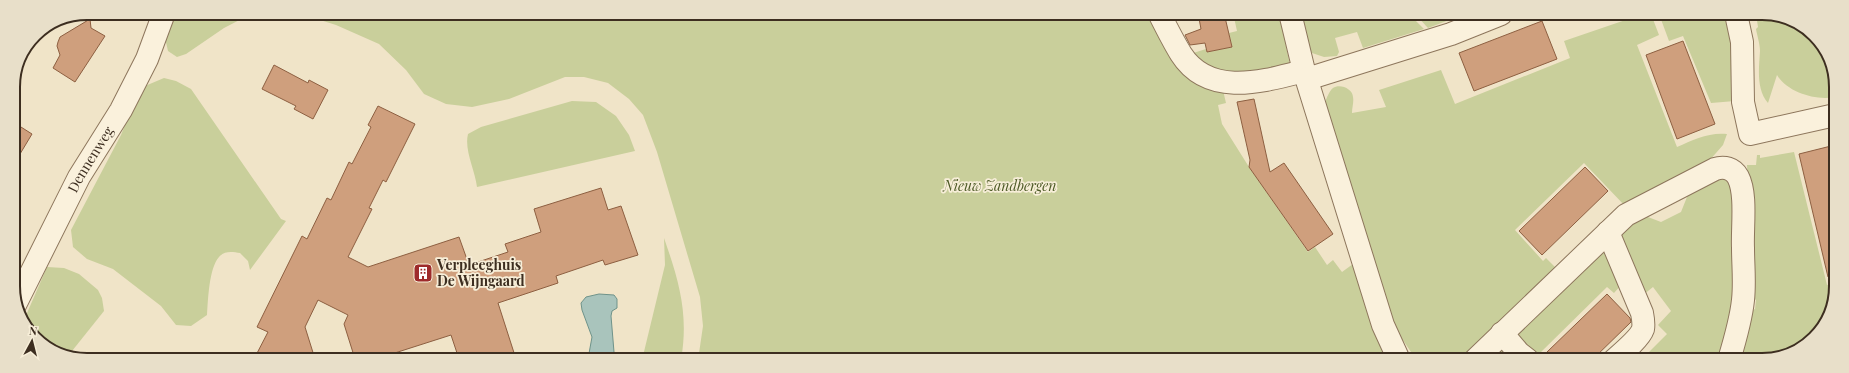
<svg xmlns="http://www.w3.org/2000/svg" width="1849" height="373" font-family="'Playfair Display',serif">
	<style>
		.green { fill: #c9cf9b }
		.water { fill: #a9c4bc; stroke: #6f938a }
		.building { fill: #cf9f7d; stroke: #8d5f41 }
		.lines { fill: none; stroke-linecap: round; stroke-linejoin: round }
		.minor-casing { stroke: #8d765c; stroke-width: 24 }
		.minor { stroke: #faf1dc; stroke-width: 22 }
		.labels { text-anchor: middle; stroke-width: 3.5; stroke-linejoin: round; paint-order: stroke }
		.street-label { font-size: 14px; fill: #3d2e20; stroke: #f7eed8 }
		.park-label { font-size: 14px; font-style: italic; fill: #4d5a26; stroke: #f7eed8 }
		.poi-label { font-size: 14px; font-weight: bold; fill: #3d2e20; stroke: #f7eed8; text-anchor: start }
		.rim { fill: none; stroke: #3d2e20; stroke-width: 2 }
	</style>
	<rect width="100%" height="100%" fill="#f0e4c8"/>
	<g class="green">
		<path d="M173,13h80l-29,15 -38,26 -9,3 -9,-6 -3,-13z"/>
		<path d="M298,13l154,2 7,-2h694l69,73 4,17 -8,2 4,19 27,43 59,85 7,-5 12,18 6,-5 9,12 11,-8 32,96h-687l5,-34 -3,-29 -43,-145 -14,-37 -14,-16 -21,-16 -24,-6h-19l-56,22 -37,8 -26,-3 -22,-10 -18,-24 -27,-26 -43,-19z"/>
		<path d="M1233,13h46l11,52 -6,6 -68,1 -26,-18 16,-5 1,3 25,-5 -3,-14 8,-2z"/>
		<path d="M1300,13l109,1 15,15 -61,19 -6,-16 -22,6 4,14 -2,4 -13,1 -12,-4 -4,-6z"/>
		<path d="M1415,14h50l-37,14z"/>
		<path d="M1643,14h8l8,21 -22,10 40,102c16,-7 32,-15 50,-13l-4,11 -14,16 -83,46 -42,-44 -69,67 28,31 3,-3 11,11 -88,85 -12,6h-35l-11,-8 -21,-31 -65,-219c2,-4 4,-11 8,-14 7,-5 20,1 20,9 1,5 -1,11 -1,16l34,-6 -7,-17 62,-20 14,34 115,-46 -6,-17z"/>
		<path d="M1659,14h64c10,27 11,57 12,87l-24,2 -28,-67 -14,5z"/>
		<path d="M1756,14h16l42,20 21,38v25c-20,4 -48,-5 -58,-22l-9,28c-12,-14 -9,-35 -8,-52 0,-7 -3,-16 -4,-22l2,-2z"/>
		<path d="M164,78l12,3 15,8 90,130 5,2 -36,49 -2,-9 -8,-8c-7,-1 -15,-3 -21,4 -10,11 -11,43 -12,58l-16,11 -15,-1 -15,-19 -48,-37 -26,-10 -14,-12 -2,-17 50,-95 16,-40 8,-9z"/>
		<path d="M572,101l24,1 20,14 13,19 6,16 -158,36c-2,-17 -13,-37 -9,-53l13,-7z"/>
		<path d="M1794,152l33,133 8,-2v13l-24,46 -44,18h-30l13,-48 5,-3 1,-9 -3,-2 -6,-133h9l1,-10h3v3z"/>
		<path d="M1725,178l8,6 2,117 -16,59h-78l26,-26 -9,-9 13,-14 -18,-24 -10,8 -25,-60 22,-21 21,8 20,-10 10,-25z"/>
		<path d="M664,238c15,43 25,76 17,122h-39l23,-95z"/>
		<path d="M1605,248l18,35 -9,10 -7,-6 -67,66h-8l-18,-20z"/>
		<path d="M47,267l17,1 15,6 19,16 4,8 2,13 -36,45 -30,-14 -14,-22z"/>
		<path d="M1501,349l11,11h-23z"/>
	</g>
	<path class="water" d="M599,294l15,1 3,4v9l-5,3 -1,5 3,36 -3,7h-23l4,-22 -10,-27 -1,-7 5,-6z"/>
	<g class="building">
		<path d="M1198,13h26l8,34 -25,5 -2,-9 -15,2 -5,-10 16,-6z"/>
		<path d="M90,19l1,9 14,8 -30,46 -22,-14 7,-13 -3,-9 1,-4 2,-5z"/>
		<path d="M1542,21l15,38 -83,32 -15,-38z"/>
		<path d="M1683,41l32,83 -38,15 -31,-84z"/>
		<path d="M274,65l34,18 1,-3 19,10 -15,29 -19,-10 2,-3 -34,-17z"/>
		<path d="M1254,99l16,73 14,-9 49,71 -25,17 -59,-84 1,-7 -13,-58z"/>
		<path d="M378,106l37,18 -29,58 -3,-2 -14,28 3,1 -24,48 20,10 91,-30 10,28 39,-13 -3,-8 36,-12 -7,-23 67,-21 7,22 13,-4 17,49 -33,10 -2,-5 -47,16 2,7 -60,20 18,56h-57l-8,-24 -75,24h-21l-11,-35 4,-9 -30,-15 -13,27 10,32h-61l14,-27 -11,-5 45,-91 5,3 20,-41 4,2 18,-38 3,2 19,-37 -3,-2z"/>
		<path d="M13,122l19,12 -18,30v-28z"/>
		<path d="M1835,145v132h-7l-29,-123z"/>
		<path d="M1585,167l23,24 -66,64 -23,-24z"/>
		<path d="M1607,294l23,24 1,4 -39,38h-37l-8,-8z"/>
	</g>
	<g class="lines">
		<defs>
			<g id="minor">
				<path d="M1159,13c7,14 14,28 22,41 28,44 83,27 123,17"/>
				<path d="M1290,13l14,58 79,254 16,35"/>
				<path d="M1736,14l6,28 1,60 7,32 85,-19"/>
				<path d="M1307,79l144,-45 50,-20"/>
				<path d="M1608,232l34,81c1,5 2,11 1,16 -3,9 -21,24 -29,31"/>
				<path id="s1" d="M15,305l64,-128 42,-67 26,-51 17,-46"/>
				<path d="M1502,333l17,20 9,7"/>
				<path d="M1475,360l151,-145 89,-46c9,-3 18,-1 23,8 9,17 4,51 5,71 0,17 2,34 0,52 -2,20 -8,40 -14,60"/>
			</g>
		</defs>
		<use href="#minor" class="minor-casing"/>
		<use href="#minor" class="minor"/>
	</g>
	<defs>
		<symbol id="building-square" viewBox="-11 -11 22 22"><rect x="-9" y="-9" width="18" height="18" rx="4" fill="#9e2a2b" stroke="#f7eed8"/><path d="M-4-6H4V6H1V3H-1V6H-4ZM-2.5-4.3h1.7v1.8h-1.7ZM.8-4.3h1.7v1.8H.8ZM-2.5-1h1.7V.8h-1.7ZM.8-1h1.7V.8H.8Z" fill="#fff"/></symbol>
	</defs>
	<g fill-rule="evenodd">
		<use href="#building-square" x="412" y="262" width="22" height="22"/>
	</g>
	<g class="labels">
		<g class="street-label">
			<text dy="5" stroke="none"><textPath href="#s1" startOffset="164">Dennenweg</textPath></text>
		</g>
		<g class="park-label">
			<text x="1000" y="191">Nieuw Zandbergen</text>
		</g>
		<g class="poi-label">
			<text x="437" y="270">Verpleeghuis<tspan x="437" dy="16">De Wijngaard</tspan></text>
		</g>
	</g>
	<path d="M0 0H1849V373H0ZM87 20H1762A67 67 0 0 1 1829 87V286A67 67 0 0 1 1762 353H87A67 67 0 0 1 20 286V87A67 67 0 0 1 87 20Z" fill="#e8dfc9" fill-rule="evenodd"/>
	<path class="rim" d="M87 20H1762A67 67 0 0 1 1829 87V286A67 67 0 0 1 1762 353H87A67 67 0 0 1 20 286V87A67 67 0 0 1 87 20Z"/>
	<g transform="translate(32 341) rotate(7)" stroke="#f7eed8" stroke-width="3" paint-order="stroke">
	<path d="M0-3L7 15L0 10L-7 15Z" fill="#3d2e20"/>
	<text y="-6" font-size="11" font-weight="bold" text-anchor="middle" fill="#3d2e20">N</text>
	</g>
</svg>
